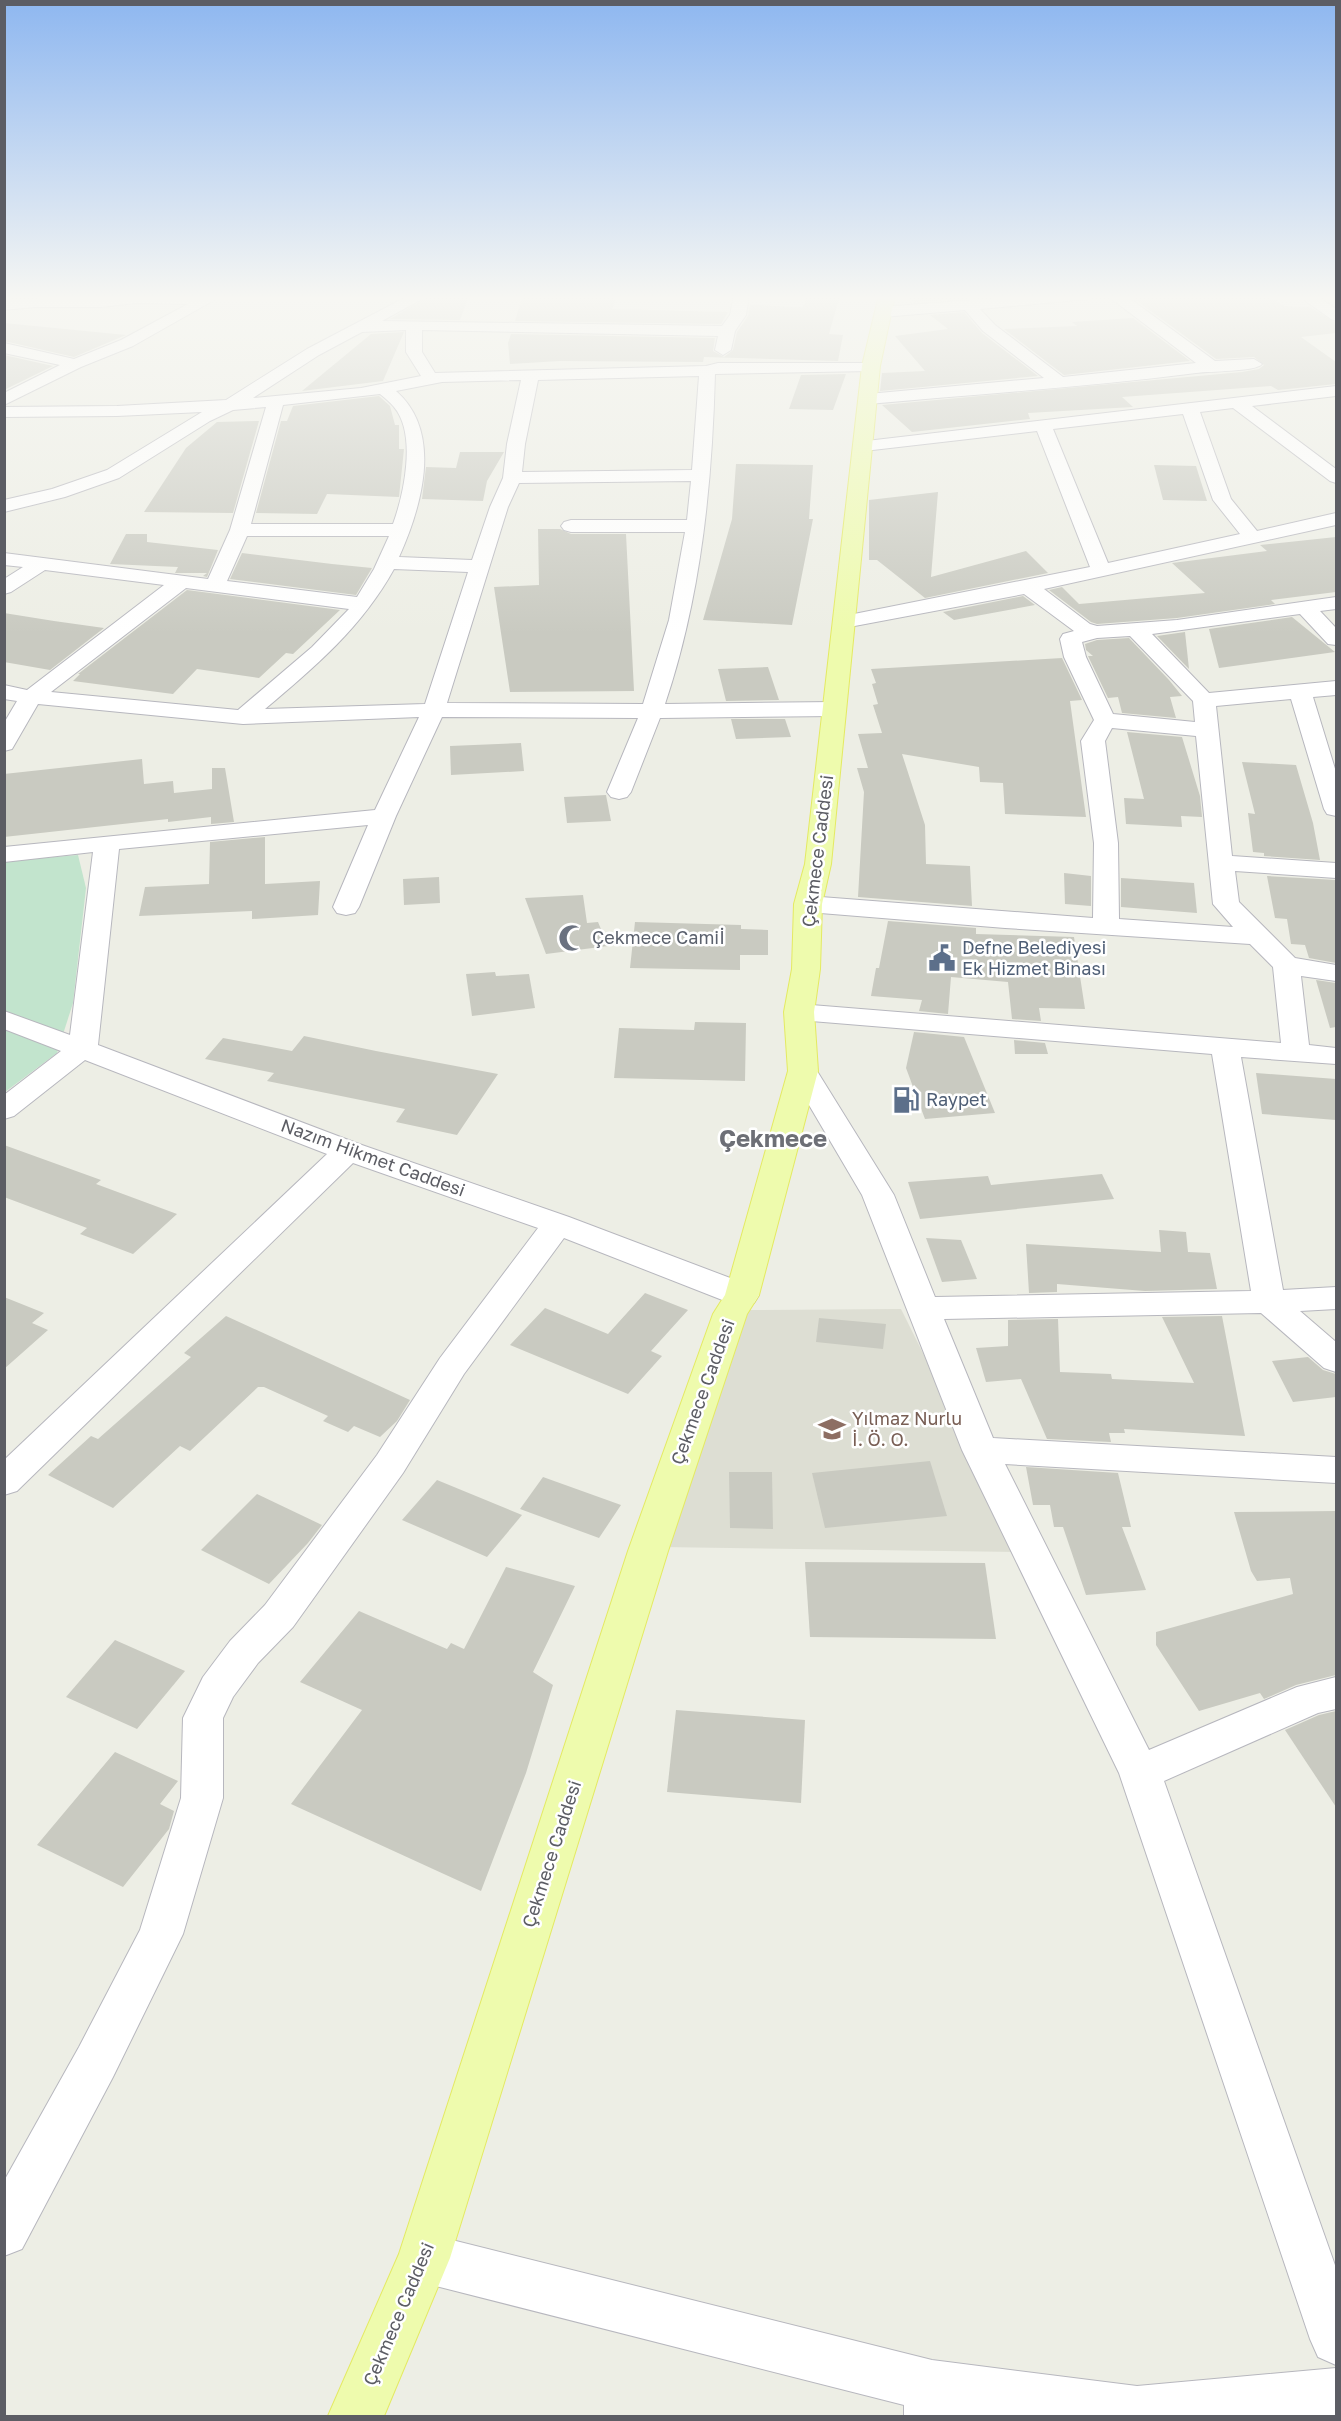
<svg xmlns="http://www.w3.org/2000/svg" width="1341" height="2421" font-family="'Golos Text',sans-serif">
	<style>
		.education { fill: #ddded3 }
		.green { fill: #c2e4cd }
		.building { fill: #c9cac1 }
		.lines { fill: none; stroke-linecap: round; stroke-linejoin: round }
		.minor-casing { stroke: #b7b7be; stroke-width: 2 }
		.major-casing { stroke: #e4ea62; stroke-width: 2 }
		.minor { fill: #fff; fill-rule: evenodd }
		.major { fill: #eefbad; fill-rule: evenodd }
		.labels { text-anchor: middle; stroke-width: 5; stroke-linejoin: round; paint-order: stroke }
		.street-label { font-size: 18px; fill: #5c5d64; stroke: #fff }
		.worship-label { font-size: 18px; fill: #5b616d; stroke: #fff; text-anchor: start }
		.service-label { font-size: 18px; fill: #4e5e75; stroke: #fff; text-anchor: start }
		.education-label { font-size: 18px; fill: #785e54; stroke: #fff; text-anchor: start }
		.district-label { font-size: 24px; font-weight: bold; fill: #6d6f76; stroke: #fff }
	</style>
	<rect width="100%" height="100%" fill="#edeee5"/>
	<path class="education" d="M901,1309l121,243 -361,-5 84,-237z"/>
	<path class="green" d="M78,855l8,33 -13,115 -16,50 -52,39v-231z"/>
	<g class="building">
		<path d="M431,295h38l-9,25 -70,-1z"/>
		<path d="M523,295h94l-5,14 116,3 -7,12 -206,-3z"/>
		<path d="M808,295h32l-11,39 14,1 -5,26 -134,-4 -1,5 -143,-1 -50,3 -2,-21 3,-9 204,4 -2,13 11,6 9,-7 4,-18 11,-16 2,-11 53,2z"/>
		<path d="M906,295h60l3,3 -54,4z"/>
		<path d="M1129,295h139l16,11 26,1 26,16v10l-35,4 35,25v22l-58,6 -7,-4 -149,11 11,10 -105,6 2,6 -118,13 -30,-27 360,-33 17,-3 5,-4 -10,-8 -38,2z"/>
		<path d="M964,312l18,21 56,43 -158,15 2,-18 43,-2 -30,-35 53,-7 -18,-14z"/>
		<path d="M1133,318l57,43 -126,14 -60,-46 73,-3 -5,-4z"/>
		<path d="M4,323l122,12 -52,22 -70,-16z"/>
		<path d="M404,332l-21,49 -81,10 69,-57z"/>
		<path d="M4,355l49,11 -49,24z"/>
		<path d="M846,374l-13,36 -44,-1 12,-34z"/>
		<path d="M379,396l11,10 5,19h4v24h5l-5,48 -72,-3 -10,20 -61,-1 25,-92h6l6,-15z"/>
		<path d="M259,421l-26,92 -89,-1 42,-64 31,-26z"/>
		<path d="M460,452h44l-17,29 -4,20 -61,-2 4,-32 30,1z"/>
		<path d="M736,464l77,1 -4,54h4l-21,106 -89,-5 29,-101z"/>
		<path d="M1154,465l42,1 11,35 -44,-1z"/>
		<path d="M938,492l-7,85 95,-26 22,22 -123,25 -48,-38h-8v-60z"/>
		<path d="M538,529h22l11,5h55l8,157 -124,1 -16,-105 45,-2z"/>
		<path d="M126,534h21v8l71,8 -11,27 -4,-1 4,-3h-32l3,-6 -68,-3z"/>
		<path d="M1336,537v55l-65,8 4,4 -98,14 -80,6 -6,-2 -42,-32 13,-3 17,17 126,-11 -33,-30 95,-12 -7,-6z"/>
		<path d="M242,553l90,11 40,4 -16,27 -126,-16z"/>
		<path d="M187,590l153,20 -47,44 -7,-1 -27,25 -62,-9 -24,25 -100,-13 7,-7h-2z"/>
		<path d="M1023,596l12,9 -81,15 -11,-8z"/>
		<path d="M4,613l50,8 50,7 -54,42 -46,-8z"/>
		<path d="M1292,617l43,35 -116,16 -10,-39z"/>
		<path d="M1185,632l4,37 -32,-33z"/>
		<path d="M1129,638l40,42 13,16 -12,1 6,21 -54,-5 -4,-16 -10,1 -20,-42h5l-7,-6 -1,-6 12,-4z"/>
		<path d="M1062,658l20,42 -12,1 16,116 -81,-3 -2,-31 -23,-1 -1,-15 -77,-13 23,71 1,39 44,2 2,40 -114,-9 6,-105 -7,-24h11l-10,-34 24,-1 -9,-28 5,-1 -6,-20 4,-1 -5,-14z"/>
		<path d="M768,667l11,33 -53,1 -8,-32z"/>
		<path d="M731,719h54l6,18 -55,2z"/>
		<path d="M1127,732l55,5 18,59 2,21 -21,-1 1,11 -56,-3 -2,-26 20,1z"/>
		<path d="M521,743l3,28 -73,4 -1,-29z"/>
		<path d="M142,759l2,25 29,-3 1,12 38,-4v-21h13l9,54 -23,2v-7l-43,5v-3l-164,18v-63z"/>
		<path d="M1242,762l54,3 17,58 7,37 -56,-4v-3l-11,-1 -5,-39 7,1z"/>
		<path d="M606,795l5,26 -44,2 -3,-26z"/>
		<path d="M265,837v47l55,-3 -2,34 -66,4v-8l-113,5 6,-29 64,-3 1,-42z"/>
		<path d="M1064,873l27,3v30l-26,-2z"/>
		<path d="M1267,876l69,4v83l-27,-5 -4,-13 -14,-1 -4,-25 -12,-1z"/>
		<path d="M439,877l1,26 -36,2 -1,-26z"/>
		<path d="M1121,878l73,5 3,30 -76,-6z"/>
		<path d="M583,895l4,28 11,-1 10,24 -62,8 -21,-56z"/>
		<path d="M888,921l88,7v6l98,3 11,72 -46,-1 2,13 -29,-2 -4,-37 -57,-5 -3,37 -29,-3 3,-11 -51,-4 5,-28h3z"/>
		<path d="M635,922l106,3v4l27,1v25h-28v15l-110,-2z"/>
		<path d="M495,972l1,4 33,-2 6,34 -63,8 -6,-42z"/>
		<path d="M1316,980l20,3v44l-6,1z"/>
		<path d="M695,1022l51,1 -1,58 -131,-3 5,-50 75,2z"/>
		<path d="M914,1032l50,5 31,76 -70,6 -19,-51z"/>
		<path d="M304,1036l72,15 122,23 -41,61 -61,-13 9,-13 -138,-28 7,-8 -69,-14 18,-21 69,13z"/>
		<path d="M1014,1040l31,3 3,11h-33z"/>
		<path d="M1256,1073l80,6v41l-74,-6z"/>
		<path d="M4,1145l97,35 -5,4 81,30 -44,40 -53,-20 7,-6 -83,-31z"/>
		<path d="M1102,1174l12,25 -194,20 -12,-37 80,-6 3,9z"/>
		<path d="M1159,1230l27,2 2,20 22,1 7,36 -72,2 -88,-7v8l-28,1 -3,-49 135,8z"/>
		<path d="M926,1238l35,2 16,39 -35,3z"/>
		<path d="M645,1293l43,17 -37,41 11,5 -34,38 -118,-49 35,-37 63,26z"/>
		<path d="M4,1297l40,16 -12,10 16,7 -44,39z"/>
		<path d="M226,1316l184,84 -13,21 -17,16 -26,-11 -6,6 -25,-11 5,-5 -64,-29h-6l-68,64 -10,-5 -67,62 -65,-33 43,-39 7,3 93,-82 -7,-4z"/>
		<path d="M1222,1316l23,120 -121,-7 1,4h-16l2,9 -64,-3 -26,-60 -35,3 -10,-34 32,-2v-26l50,-1 2,53 51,2 1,5 82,4 -32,-66z"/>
		<path d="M819,1318l67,6 -3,25 -67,-7z"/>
		<path d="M1308,1357l15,13 13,4v23l-43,5 -21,-41z"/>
		<path d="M930,1461l17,55 -122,12 -13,-55z"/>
		<path d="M1026,1467l92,6 13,54h-9l24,63 -60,5 -23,-68h-9l-4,-22h-17z"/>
		<path d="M729,1472h43l1,57 -43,-1z"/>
		<path d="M543,1477l78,28 -22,33 -79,-29z"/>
		<path d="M437,1480l85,35 -35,42 -85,-37z"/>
		<path d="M257,1494l65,31 -14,18 -39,41 -68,-34z"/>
		<path d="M1336,1511v164l-40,10 -32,14 -4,-6 -61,18 -43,-66v-13l137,-38 -3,-16 -33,3 -6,-10 -17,-59z"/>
		<path d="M805,1562l180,1 11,76 -186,-2z"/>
		<path d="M506,1567l69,19 -42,86 20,13 -27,88 -45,118 -190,-87 71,-94 -62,-28 59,-71 88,38 4,-6 13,6z"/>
		<path d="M115,1640l70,31 -48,58 -71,-32z"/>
		<path d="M676,1710l129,10 -4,83 -134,-11z"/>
		<path d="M1336,1711v96l-51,-77 34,-15z"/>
		<path d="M115,1752l63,29 -18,23 14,7 -5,18 -46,58 -86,-42z"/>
	</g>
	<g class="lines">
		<defs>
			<g id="minor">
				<path d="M119,295h104l-90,51 -52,21 -77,38v-12l56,-28 -56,-12v-10l70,16 47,-19 67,-36 -52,-1 -35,4h-66l-31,3v-10z"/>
				<path d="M410,295h19l-47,26 340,5 8,-11 4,-20h15l-3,20 -11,16 -4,19 -8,5 -8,-5 3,-14 -296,-6v22l13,21 271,-7 12,-3h159l2,3 -2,3 -6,2 -156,3c-3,112 -14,223 -50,330l170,-2 8,2 3,5 -3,5 -8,2 -175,2 -29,74 -4,5 -8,2 -8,-2 -4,-5 31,-74 -196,-1 -46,99 -37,91 -4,6 -9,2 -9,-2 -4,-6 35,-82 -249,24 -21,196 261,99 210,73 185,70 5,8 -5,8 -12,3 -12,-3 -166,-65 -100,136 -61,99 -110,154 -35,36 -25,34 -10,21v80l-40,136 -70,143 -91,172 -18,7v-75l75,-134 61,-117 41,-132 2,-80 20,-41 27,-36 35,-36 112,-150 63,-97 98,-130 -185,-65 -336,328 -13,4v-35l323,-306 -242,-94 -71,56 -10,3v-24l57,-44 -57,-22v-18l66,24 23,-183 -89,10v-15l371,-37 44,-93 -176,7 -205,-20 -26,45 -8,2v-28l13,-22 -13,-2v-14l23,5 137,-105 -119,-15 -34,22 -7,2v-15l19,-12 -19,-2v-12l204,26 22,-49 36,-123 -33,3 -23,11 -91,57 -54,19 -61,15v-12l48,-11 55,-19 95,-58 -85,4 -113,1v-10l113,-1 109,-6 81,-51zM406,330v22l15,24 -60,12 -108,10 66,-43 43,-23zM699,376l-7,94 -170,2 3,-28 13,-64zM521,380l-14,64 -4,34 -13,29 -18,53 -73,-3c22,-49 45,-124 -3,-166l46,-9zM380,394c5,4 10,8 14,13 23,27 10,87 -1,117h-142l32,-119zM691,481l-4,39h-116l-7,2 -3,4 3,4 7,2h114l-16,88 -26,84 -196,-1 61,-196 11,-24zM247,536h142l-15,33 -17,28 -130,-16zM394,569l74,3 -43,132 -160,5c50,-42 97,-82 129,-140zM186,588l163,21 -37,38 -74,63 -187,-18z"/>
				<path d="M1039,295h86l90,66 39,-2 8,5c-6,8 -53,7 -66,9 -109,14 -219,21 -328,31l-6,-1 -2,-4 2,-4 6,-1 176,-16 -61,-47 -18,-21 -82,7 -8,-5 8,-5zM1109,297l87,66 -133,14 -68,-52 -15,-16z"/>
				<path d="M1297,295h18l21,14v12l-5,-2z"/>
				<path d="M1336,386v10l-84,10 84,63v14l-6,-2 -97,-73 -33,4 31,87 26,32 79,-18v12l-292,64 46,35 7,2 80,-6 159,-23v12l-16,2 16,17v17l-8,-1 -28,-30 -148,20 57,59 127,-12v14l-23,2 23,75v44l-9,-2 -3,-5 -33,-110 -75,7 16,150 104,7v15l-101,-7 4,31 56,56 41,7v16l-35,-5 8,69 27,3v16l-95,-7 42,233 53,-3v22l-36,2 36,31v30l-12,-4 -63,-55 -317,6 49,119 343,19v26l-331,-19 144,286 148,-63 39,-10v32l-18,4 -154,68 172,487v97l-18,-8 -8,-18 -191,-566 -157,-323 -100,-255 -73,-124 4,-6 10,-3 10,3 4,6 77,124 41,102 316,-6 -39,-237 -413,-34 -10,-2 -4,-6 4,-6 10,-2 482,39 -8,-76 -23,-23 -245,-16 -197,-16 -9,-2 -4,-6 4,-6 9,-2 285,22 1,-75 -13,-102 13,-21 -30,-63 -4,-18 3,-5 11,-3 -50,-37 -180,34 -7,-2 -3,-4 3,-4 7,-2 246,-49 -53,-136 -173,20 -6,-1 -3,-4 3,-4zM1183,414l30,86 27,34 -132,29 -55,-134zM1130,636l63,65 2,21 -82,-8 -27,-57 -4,-15 15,-4zM1112,728l84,8 17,168 20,23 -114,-8 -1,-76 -13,-102z"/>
				<path d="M424,2233l508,127 205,26 199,-18v48h-432v-11l-480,-122 -18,-7 -7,-18 7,-18z"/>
			</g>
			<path id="major" d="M879,295h16l-15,71 -49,498 -9,40 -2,65 -6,43 4,59 -59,224 -12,19 -79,237 -218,707 -66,158h-56l71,-162 229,-703 85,-237 12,-19 63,-224 -4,-59 8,-43 2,-65 11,-40 57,-498z"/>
		</defs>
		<use href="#minor" class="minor-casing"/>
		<use href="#major" class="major-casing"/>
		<use href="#minor" class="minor"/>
		<use href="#major" class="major"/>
	</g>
	<linearGradient id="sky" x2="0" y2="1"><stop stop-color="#8eb7f0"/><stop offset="0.47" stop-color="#f7f7f3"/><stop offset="1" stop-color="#f7f7f3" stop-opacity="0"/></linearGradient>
	<rect width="1341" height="634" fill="url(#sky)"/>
	<defs>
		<symbol id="mosque-bare" viewBox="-9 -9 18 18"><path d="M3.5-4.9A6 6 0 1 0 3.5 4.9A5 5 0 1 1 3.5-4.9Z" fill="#6b7280" stroke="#fff" stroke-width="2.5" paint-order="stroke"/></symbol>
		<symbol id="civic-bare" viewBox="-9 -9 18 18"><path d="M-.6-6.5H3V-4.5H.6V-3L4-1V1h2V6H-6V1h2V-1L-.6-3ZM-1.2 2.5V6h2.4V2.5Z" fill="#5c6f8a" stroke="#fff" stroke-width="2.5" paint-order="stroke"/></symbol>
		<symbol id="fuel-bare" viewBox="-9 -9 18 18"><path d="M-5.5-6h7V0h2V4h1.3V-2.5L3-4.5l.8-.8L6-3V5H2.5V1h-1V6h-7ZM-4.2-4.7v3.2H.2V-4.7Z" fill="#5c6f8a" stroke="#fff" stroke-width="2.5" paint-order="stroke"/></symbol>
		<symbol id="school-bare" viewBox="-9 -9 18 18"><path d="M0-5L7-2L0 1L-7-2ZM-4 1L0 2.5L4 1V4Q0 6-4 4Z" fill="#8d6e63" stroke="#fff" stroke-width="2.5" paint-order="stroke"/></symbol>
	</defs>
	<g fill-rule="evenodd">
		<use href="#mosque-bare" x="553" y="919" width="38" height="38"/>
		<use href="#civic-bare" x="923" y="939" width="38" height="38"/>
		<use href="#fuel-bare" x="887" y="1081" width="38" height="38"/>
		<use href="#school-bare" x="813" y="1410" width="38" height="38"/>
	</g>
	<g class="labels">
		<g class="street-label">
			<text transform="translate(818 851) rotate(-83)" y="6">Çekmece Caddesi</text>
			<text transform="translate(373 1158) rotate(20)" y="6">Nazım Hikmet Caddesi</text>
			<text transform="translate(703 1392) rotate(-70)" y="6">Çekmece Caddesi</text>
			<text transform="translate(552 1854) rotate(-72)" y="6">Çekmece Caddesi</text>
			<text transform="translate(399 2314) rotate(-67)" y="6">Çekmece Caddesi</text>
		</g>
		<g class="worship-label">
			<text x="592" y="944">Çekmece Camiİ</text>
		</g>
		<g class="service-label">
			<text x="962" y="954">Defne Belediyesi<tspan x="962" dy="21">Ek Hizmet Binası</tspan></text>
			<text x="926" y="1106">Raypet</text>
		</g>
		<g class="education-label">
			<text x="852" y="1425">Yılmaz Nurlu<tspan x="852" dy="21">İ. Ö. O.</tspan></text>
		</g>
		<g class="district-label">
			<text x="773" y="1147">Çekmece</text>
		</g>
	</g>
	<rect width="1341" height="2421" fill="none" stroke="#5c5d64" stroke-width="12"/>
</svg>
